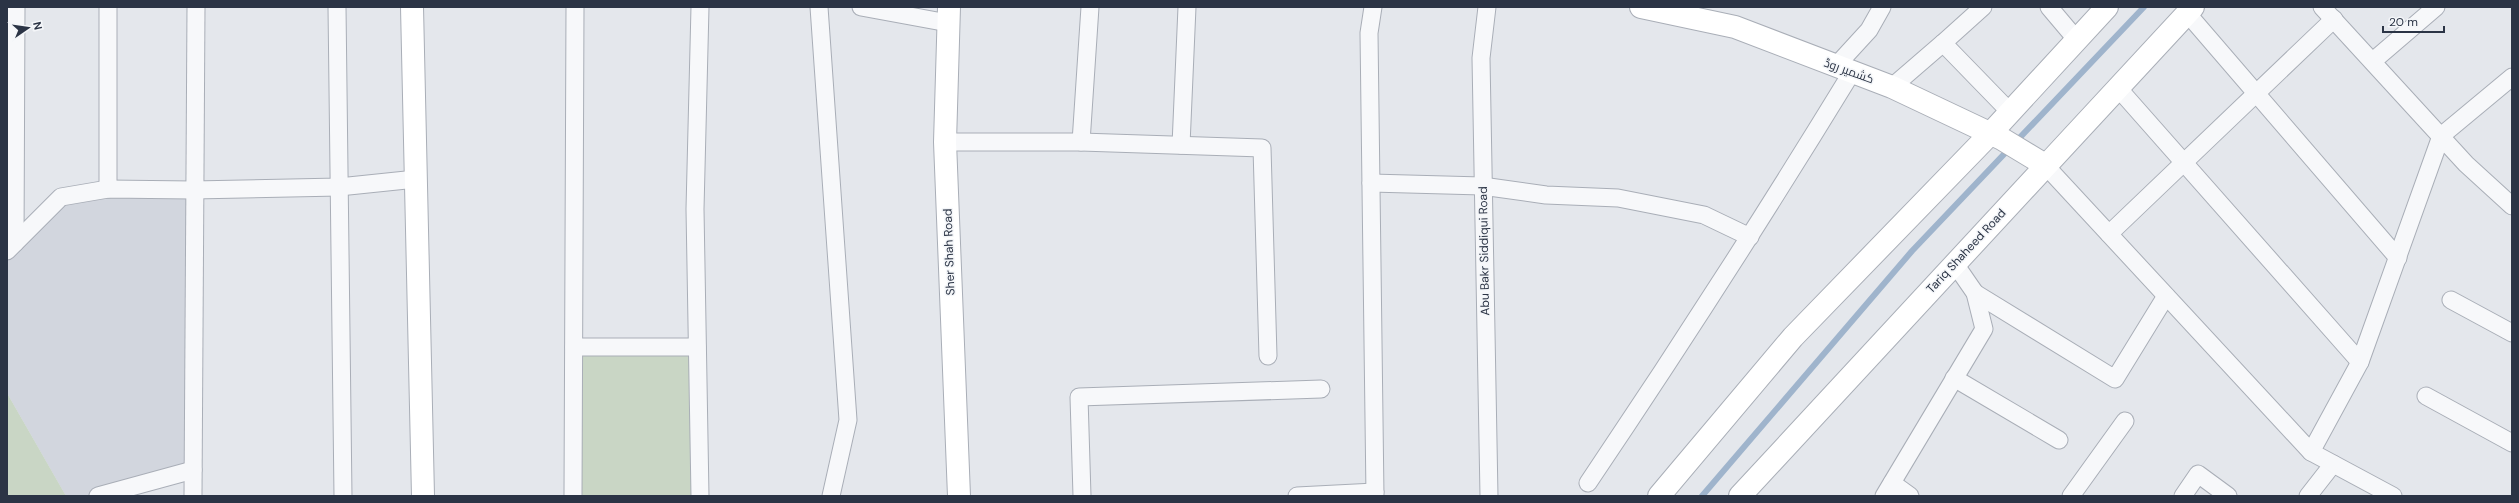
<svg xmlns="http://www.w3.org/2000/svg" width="2519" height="503" font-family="'DM Sans',Cairo,sans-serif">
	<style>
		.built { fill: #d2d6de }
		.green { fill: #c9d6c5 }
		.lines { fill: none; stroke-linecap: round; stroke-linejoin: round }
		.stream { stroke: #9fb4cc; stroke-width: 6 }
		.street-casing { stroke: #a9aeb7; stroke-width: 19 }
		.secondary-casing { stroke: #a9aeb7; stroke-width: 24 }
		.street { stroke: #f7f8fa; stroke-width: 17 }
		.secondary { stroke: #fff; stroke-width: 22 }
		.labels { text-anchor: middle; stroke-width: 3; stroke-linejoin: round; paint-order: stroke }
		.street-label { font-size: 12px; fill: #2b3445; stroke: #f4f6f9 }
	</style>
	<rect width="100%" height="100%" fill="#e4e7ec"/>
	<path class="built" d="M193,194l1,275 -96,27h-32l-59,-103v-141l53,-57z"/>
	<g class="green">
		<path d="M574,347h123l3,149h-127z"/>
		<path d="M7,393l59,103h-59z"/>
	</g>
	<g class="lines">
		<path class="stream" d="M1702,496l210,-245 232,-244"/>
		<defs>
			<g id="street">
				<path d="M108,7v182"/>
				<path d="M337,7l6,489"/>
				<path d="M819,7l29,413 -17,76"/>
				<path d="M861,7l87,16"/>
				<path d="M1373,7l-4,26 6,463"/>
				<path d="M1487,7l-6,51 8,438"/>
				<path d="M2049,7l27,32"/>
				<path d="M2322,7l144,157 46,42"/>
				<path d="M2187,13l211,245"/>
				<path d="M1943,43l40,-36"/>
				<path d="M2373,61l63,-54"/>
				<path d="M1836,66l33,-36 13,-23"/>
				<path d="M1892,87l51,-44 67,69"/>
				<path d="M2118,88l242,274"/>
				<path d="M945,142h136l9,-135"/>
				<path d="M1081,142l181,6 6,208"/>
				<path d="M1181,145l6,-138"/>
				<path d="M2045,165l266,287 82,44"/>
				<path d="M1371,183l111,3 64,9 72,3 86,17 46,22"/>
				<path d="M2109,234l225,-215"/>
				<path d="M15,243l1,-236"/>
				<path d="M7,251l54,-54 47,-8 85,1 146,-3 77,-8"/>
				<path d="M1975,293l140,86 51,-83"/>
				<path d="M2451,300l61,33"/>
				<path d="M574,347h123"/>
				<path d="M1954,378l105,62"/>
				<path d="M2426,396l86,47"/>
				<path d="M2311,452l49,-90 81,-226 71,-59"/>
				<path d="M1588,483c91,-135 179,-272 264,-411"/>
				<path d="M1892,483l18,13"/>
				<path d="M98,496l95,-26"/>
				<path d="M193,496l3,-489"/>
				<path d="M573,496l2,-489"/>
				<path d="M700,496l-5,-287 5,-202"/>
				<path d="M1082,496l-3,-99 242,-8"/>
				<path d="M1297,496l78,-4"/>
				<path d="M1884,496l100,-167 -9,-36 -20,-29"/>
				<path d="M2071,496l54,-75"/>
				<path d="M2183,496l15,-22 30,22"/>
				<path d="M2308,496l25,-32"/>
			</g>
			<g id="secondary">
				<path d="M412,7l11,489"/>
				<path d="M949,7l-4,135 14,354"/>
				<path d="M1641,7l94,20 157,60 110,52 43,26"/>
				<path d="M1659,496l134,-159 197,-203 117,-127"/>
				<path d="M1740,496l453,-489"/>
			</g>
		</defs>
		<use href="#street" class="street-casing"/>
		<use href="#secondary" class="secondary-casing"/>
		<use href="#street" class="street"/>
		<use href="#secondary" class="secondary"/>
	</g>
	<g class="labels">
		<g class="street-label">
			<text transform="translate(1849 71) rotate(20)" y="4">کشمیر روڈ</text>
			<text transform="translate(1484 251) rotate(-91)" y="4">Abu Bakr Siddiqui Road</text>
			<text transform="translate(1966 251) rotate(-47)" y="4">Tariq Shaheed Road</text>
			<text transform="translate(949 252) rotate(-92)" y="4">Sher Shah Road</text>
		</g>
	</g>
	<rect width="2519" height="503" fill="none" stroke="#2b3445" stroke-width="16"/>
	<g transform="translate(28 28) rotate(77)" stroke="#f4f6f9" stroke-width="3" paint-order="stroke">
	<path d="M0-3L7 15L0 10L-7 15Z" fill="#2b3445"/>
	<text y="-6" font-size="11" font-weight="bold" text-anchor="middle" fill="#2b3445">N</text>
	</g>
	<path d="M2383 26v6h61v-6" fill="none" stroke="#2b3445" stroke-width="2"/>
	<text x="2389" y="26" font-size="12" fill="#2b3445" stroke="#f4f6f9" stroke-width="3" paint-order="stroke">20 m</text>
</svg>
